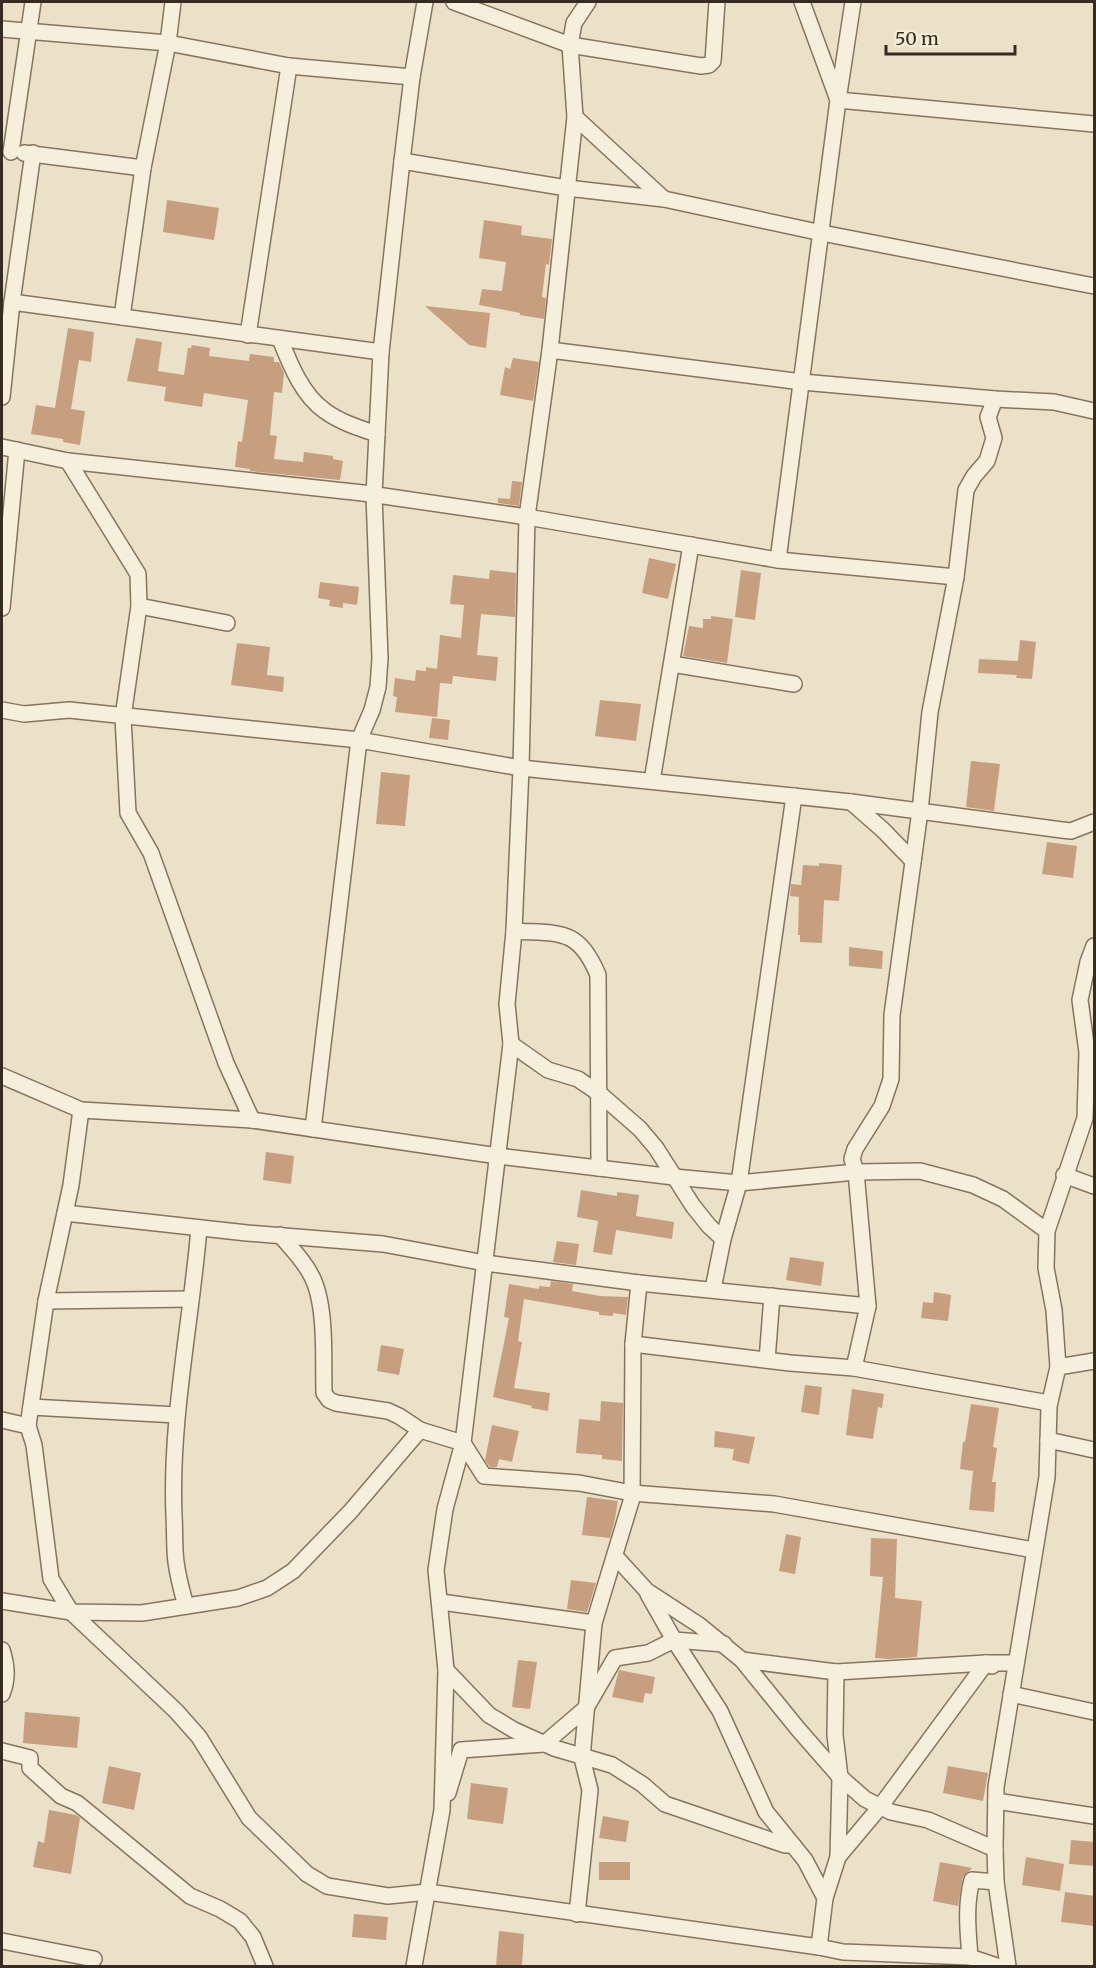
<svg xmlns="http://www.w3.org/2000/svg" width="1096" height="1968" font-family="Merriweather,serif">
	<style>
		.building { fill: #c69f81 }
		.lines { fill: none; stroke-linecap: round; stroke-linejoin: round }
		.street-casing { stroke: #86745f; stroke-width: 18 }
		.street { stroke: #f6efdb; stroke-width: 15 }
	</style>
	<rect width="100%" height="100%" fill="#ebe1c8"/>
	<g class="building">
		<path d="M167,200l52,8 -5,32 -51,-8z"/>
		<path d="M484,220l38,6 -1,9 31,4 -3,26 -3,-1 -4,33 4,1 -2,21 -24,-4v-2l-41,-8 3,-16 20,2 4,-29 -27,-4z"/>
		<path d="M425,306l65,7 -4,35 -17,-3z"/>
		<path d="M68,328l26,4 -3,30 -12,-2 -8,49 14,2 -5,34 -17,-3v-3l-32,-5 5,-29 19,3z"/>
		<path d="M136,338l26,4 -4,29 26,4 4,-27h3l1,-3 18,3 -1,8 40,5 1,-7 24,3v5h5l5,11 -2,20 -8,-1 -4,43 7,1 -3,23 29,3 1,-10 29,4v3l10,2 -3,19 -90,-9v-2l-15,-2 3,-26 4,1 6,-42 -44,-7 -2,14 -38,-6 2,-14 -39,-6z"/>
		<path d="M513,358l26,4 -6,39 -33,-6 5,-28 5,2z"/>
		<path d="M512,481l10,1 -3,24 -21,-3v-5l12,1z"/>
		<path d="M649,558l27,6 -8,35 -26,-6z"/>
		<path d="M490,570l26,3 -1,44 -34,-3 -4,41 21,2 -2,24 -43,-5 -1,8 -12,-1 -3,34 -42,-5 2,-15 -4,-1 2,-18 20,3 1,-11 10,1v-4l11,2 3,-34 21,3 3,-33 -14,-1 3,-29 36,4z"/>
		<path d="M741,570l20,3 -6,47 -20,-3z"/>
		<path d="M320,582l39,5 -2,18 -14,-2v5l-14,-2 1,-6 -12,-2z"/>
		<path d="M711,616l22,3 -6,44 -44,-7 6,-30 14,2v-9h8z"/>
		<path d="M1020,640l16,2 -4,37 -16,-1 1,-3 -39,-2 1,-14 39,2z"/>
		<path d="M237,643l33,4 -3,28 17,2 -1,15 -52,-7z"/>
		<path d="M600,700l41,4 -5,37 -41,-5z"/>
		<path d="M432,718l18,2 -2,20 -19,-2z"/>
		<path d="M971,761l29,3 -6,47 -28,-4z"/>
		<path d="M381,772l29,3 -5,51 -29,-2z"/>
		<path d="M1047,842l30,4 -4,32 -31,-4z"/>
		<path d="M819,863l23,2 -3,36 -15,-1 -2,43 -22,-1v-7h-2l1,-38 -9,-1 1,-12 10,1 2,-20 16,1z"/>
		<path d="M849,947l34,4 -1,18 -33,-3z"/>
		<path d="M266,1152l28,4 -3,28 -28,-4z"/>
		<path d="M581,1190l36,6v-4l22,3 -3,21 38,6 -2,17 -56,-9 -4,25 -19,-3 5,-31 -21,-4z"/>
		<path d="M557,1241l22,3 -3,21 -23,-3z"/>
		<path d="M790,1257l34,5 -3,24 -35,-6z"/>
		<path d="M551,1281l22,3 -1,7 28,5 28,1 -2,18 -13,-2v3l-14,-1v-3l-75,-13 -6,42 4,1 -8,46 36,5 -2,18 -17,-3 1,-2 -39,-9 16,-79 -5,-1 5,-33 30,5v-3l11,1z"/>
		<path d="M934,1292l17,3 -3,26 -27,-3 2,-16 10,1z"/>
		<path d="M381,1345l23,4 -5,26 -22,-4z"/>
		<path d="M805,1385l17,2 -3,28 -18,-3z"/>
		<path d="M852,1389l32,5 -2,14 -4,-1 -5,32 -27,-4z"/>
		<path d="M601,1401l22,2 -1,58 -20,-2v-4l-26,-2 3,-34 21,2z"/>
		<path d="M971,1404l28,4 -6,39 4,1 -5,34h4l-2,30 -25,-2 4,-39 -13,-2 3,-27h2z"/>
		<path d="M492,1425l27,6 -7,31 -13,-3 -2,8h-7l-5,-7z"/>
		<path d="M715,1431l40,6 -6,27 -17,-4 2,-11 -20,-2z"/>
		<path d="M587,1497l31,4 -3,18 -5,19 -28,-3z"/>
		<path d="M786,1534l15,3 -6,37 -16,-3z"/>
		<path d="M871,1538l26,1 -2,59 27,3 -5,56 -28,2 -14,-1 8,-81 -13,-1z"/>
		<path d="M571,1580l25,3 -9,29 -20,-3z"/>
		<path d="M518,1660l19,2 -7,47 -18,-2z"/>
		<path d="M619,1670l36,7 -3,17 -7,-1 -2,10 -31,-6z"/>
		<path d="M25,1712l55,5 -3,31 -54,-5z"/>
		<path d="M109,1766l32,7 -7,37 -32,-7z"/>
		<path d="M948,1766l40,7 -5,28 -40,-8z"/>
		<path d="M471,1783l37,5 -5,36 -36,-5z"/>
		<path d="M49,1810l27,5 4,3 -9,56 -38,-7 5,-26 6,2z"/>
		<path d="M603,1816l26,5 -3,21 -27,-4z"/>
		<path d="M1071,1840l24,2v24l-26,-2z"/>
		<path d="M1026,1857l38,7 -4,27 -38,-6z"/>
		<rect x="599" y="1862" width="31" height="18"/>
		<path d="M940,1862l32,6 -9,9 -5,29 -25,-5z"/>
		<path d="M1065,1892l30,4v30l-34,-4z"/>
		<path d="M354,1914l34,3 -2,23 -34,-3z"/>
		<path d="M499,1931l25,3 -2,32h-26z"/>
	</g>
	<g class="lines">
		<defs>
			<g id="street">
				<path d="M425,2l-13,75 -10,84 -21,191 -7,143 6,163 -2,29 -6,23 -13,30 162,28 330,34 211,28 9,1 23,-9"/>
				<path d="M454,2l116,43 131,21 8,-1 4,-4 4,-59"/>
				<path d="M802,2l36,98 256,24"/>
				<path d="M2,29l166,14 121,23 123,11"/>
				<path d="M575,117l89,82"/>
				<path d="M11,152l22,-150"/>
				<path d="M24,153l119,15"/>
				<path d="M402,161l165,27 97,11 158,34 272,53"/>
				<path d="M12,302l369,50"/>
				<path d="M122,317l21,-149 25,-125 5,-41"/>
				<path d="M248,335l41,-269"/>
				<path d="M280,339c10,25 22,56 45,72 15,11 34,17 52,23"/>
				<path d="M550,350l252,32 193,17 59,3 40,9"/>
				<path d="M2,397l10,-95 21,-149"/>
				<path d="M2,447l66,14 295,32 164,24 251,43 178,17"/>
				<path d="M68,461l70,113 1,32 -16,111 5,96 23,40 75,210 26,57"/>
				<path d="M778,560l60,-460 15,-98"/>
				<path d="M139,606l88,17"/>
				<path d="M2,608l15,-158"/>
				<path d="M672,664l122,20"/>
				<path d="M2,710l22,4 45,-4 290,30 -46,389"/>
				<path d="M652,781l39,-236"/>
				<path d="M851,802l32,28 30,31"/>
				<path d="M514,931c45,3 64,-4 84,44l1,193"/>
				<path d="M511,1044l37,26 30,9 22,15 40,35 16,19 37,58 16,20 14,13"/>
				<path d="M2,1076l79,34 171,10 246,36 176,21 65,6 117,-11 64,-1 53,14 30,14 44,32"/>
				<path d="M1064,1175l30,11"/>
				<path d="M65,1213l182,20 136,11 102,19 154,20 229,23"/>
				<path d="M280,1235c11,13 23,24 31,40 16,29 12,84 13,118l5,7 7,3 52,8 11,5 21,14"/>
				<path d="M713,1289l10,-50 16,-56 55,-387"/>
				<path d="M46,1301l145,-2"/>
				<path d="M633,1344l157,19 64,5 195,35"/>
				<path d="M767,1360l5,-64"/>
				<path d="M1058,1367l36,-6"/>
				<path d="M854,1368l14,-62 -12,-134 -4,-13 3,-10 27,-43 9,-27 1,-64 28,-204 10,-99 26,-135 10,-87 8,-14 13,-15 7,-23 -6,-21 7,-18"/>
				<path d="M31,1407l146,8"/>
				<path d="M2,1420l26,6 6,19 17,134 20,33 105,99 23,26 50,81 58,56 20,12 61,10 40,-4 391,55 24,5 127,5 27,9"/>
				<path d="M28,1426l18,-125 25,-116 10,-75"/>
				<path d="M1048,1440l46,10"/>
				<path d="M615,1556l32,35 52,34 43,35 56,69 42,48 25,22 26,13 37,8 67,29"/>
				<path d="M648,1594l26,46 46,71 46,101 39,48 20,38"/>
				<path d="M2,1601l69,11 71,1 96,-15 29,-10 26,-17 57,-59 70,-82 43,13 21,33 95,7 53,10 142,11 260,46"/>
				<path d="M441,1602l153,21"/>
				<path d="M186,1606c-4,-14 -8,-29 -10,-44 -2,-15 -1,-31 -2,-46 -4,-97 17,-192 25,-288"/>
				<path d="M2,1650c5,16 6,29 0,44"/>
				<path d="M742,1660l94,12 150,-9 6,3"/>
				<path d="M446,1670l43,45 25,15 40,18 58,17 30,19 23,20 120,41h8"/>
				<path d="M836,1672l-1,63 5,42 -2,80"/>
				<path d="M1011,1694l83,18"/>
				<path d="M2,1751l28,7v10l31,28 16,7 16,13 97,80 30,13 20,12 13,16 12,29"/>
				<path d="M448,1793l13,-43 83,-6 42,-36 29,-50 33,-5 26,-13 50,4"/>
				<path d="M996,1801l98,15"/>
				<path d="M577,1914l13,-124 -8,-32 12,-135 38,-125 1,-154 6,-61"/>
				<path d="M2,1941l92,18"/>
				<path d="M819,1947l6,-49 13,-41 42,-50 106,-144h30"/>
				<path d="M970,1957c-2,-26 -5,-51 2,-77l24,2"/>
				<path d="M414,1966l28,-156 4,-140 -10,-100 9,-61 18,-66 48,-399 -4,-40 7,-73 7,-163 6,-251 23,-167 25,-233 -5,-72 4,-22 14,-21"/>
				<path d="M1008,1966l-12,-84 -1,-33 1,-62 51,-310 2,-71 9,-39 -4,-57 -8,-42 1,-37 38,-113 2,-66 -7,-52 8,-38 6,-16"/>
			</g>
		</defs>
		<use href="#street" class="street-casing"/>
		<use href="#street" class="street"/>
	</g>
	<rect width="1096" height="1968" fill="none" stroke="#372c21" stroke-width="6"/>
	<path d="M886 45v9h129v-9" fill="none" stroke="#372c21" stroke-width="3"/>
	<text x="895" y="45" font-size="18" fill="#372c21" stroke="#f3ecd7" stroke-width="4.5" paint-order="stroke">50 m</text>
</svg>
